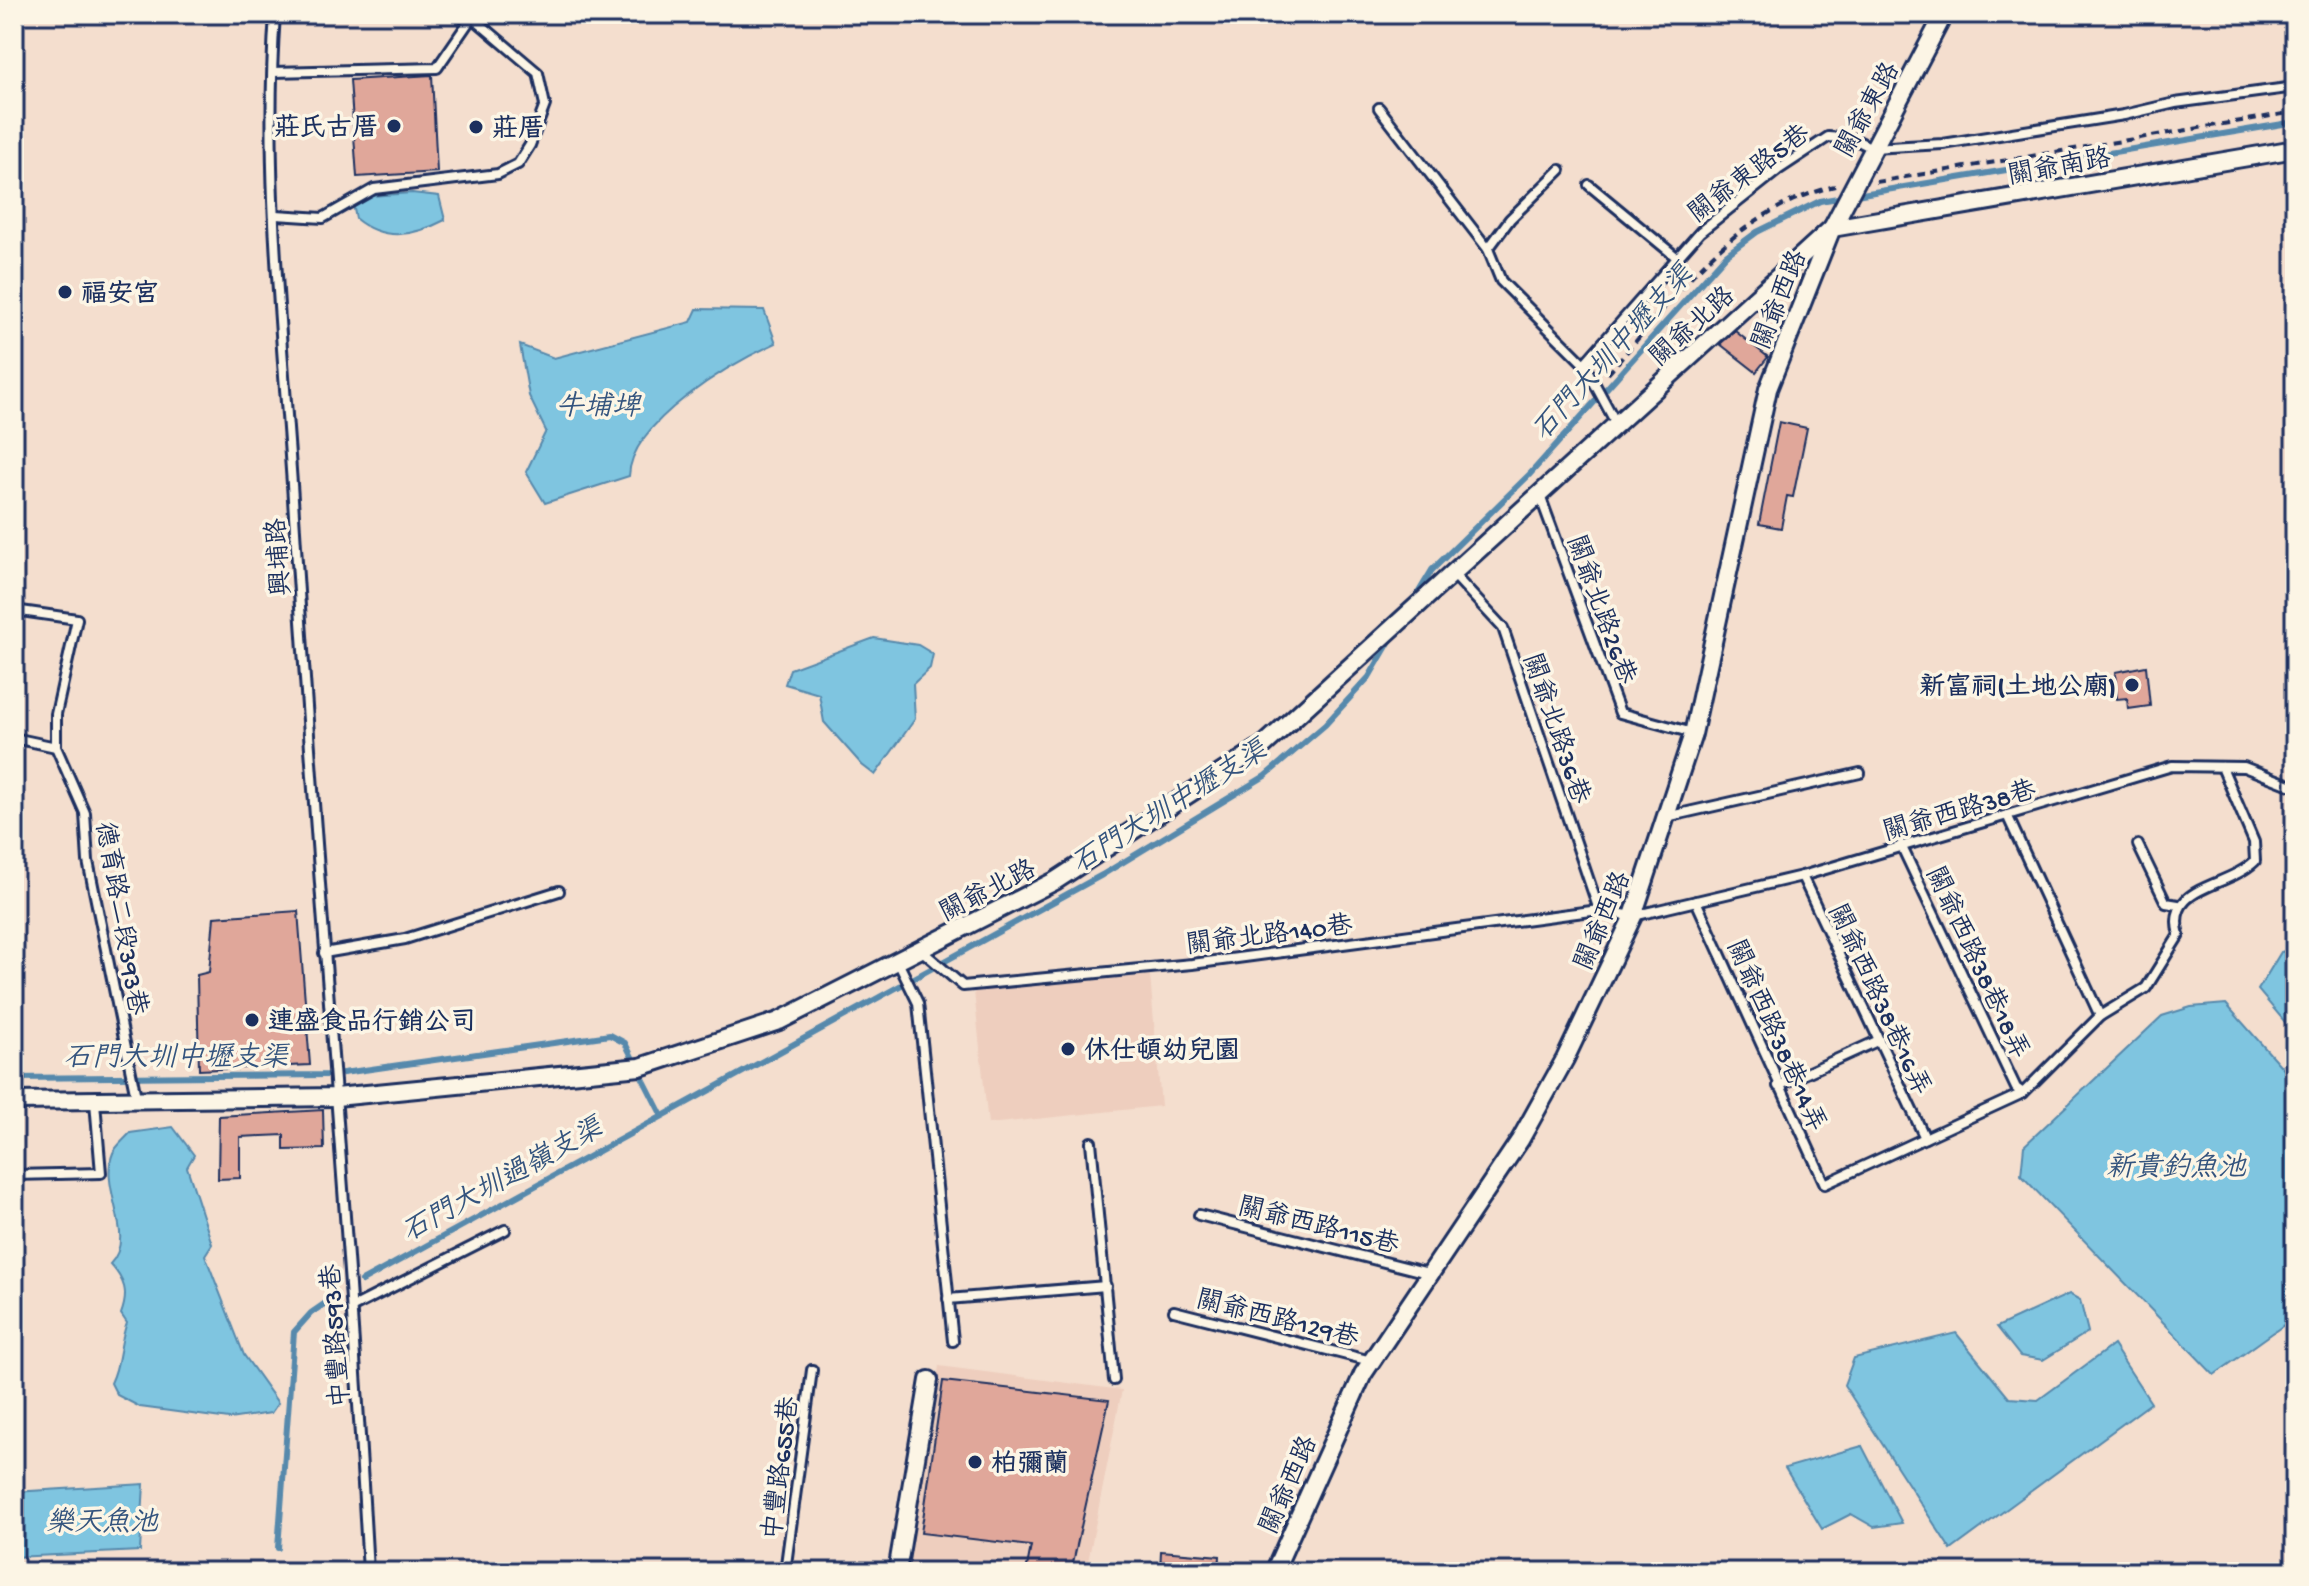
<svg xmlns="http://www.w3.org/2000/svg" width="2309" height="1586" font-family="'Gochi Hand','LXGW WenKai TC',sans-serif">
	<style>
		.built { fill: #eecebe }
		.water { fill: #7fc5e0; stroke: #5789ac; stroke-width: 2 }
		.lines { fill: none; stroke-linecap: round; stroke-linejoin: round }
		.stream { stroke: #5789ac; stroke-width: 6 }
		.building { fill: #e0a79a; stroke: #1b2f5e; stroke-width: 2 }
		.lane-casing { stroke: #1b2f5e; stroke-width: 14 }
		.street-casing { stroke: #1b2f5e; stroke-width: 22 }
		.path { stroke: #1b2f5e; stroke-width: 4; stroke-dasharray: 8 6; stroke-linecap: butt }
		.lane { stroke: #fcf5e5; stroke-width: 8 }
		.street { stroke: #fcf5e5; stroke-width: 16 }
		.poi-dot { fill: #1b2f5e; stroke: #fcf5e5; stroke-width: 3 }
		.labels { text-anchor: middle; stroke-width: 7; stroke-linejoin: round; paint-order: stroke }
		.street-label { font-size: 26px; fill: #1b2f5e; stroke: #fcf5e5 }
		.poi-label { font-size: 26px; font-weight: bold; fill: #1b2f5e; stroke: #fcf5e5; text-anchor: start }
		.water-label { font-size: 28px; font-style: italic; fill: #34547e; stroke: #fcf5e5 }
	</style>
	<rect width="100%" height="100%" fill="#f4dece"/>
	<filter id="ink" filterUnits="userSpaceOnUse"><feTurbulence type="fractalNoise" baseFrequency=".0125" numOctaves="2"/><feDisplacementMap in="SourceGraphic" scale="16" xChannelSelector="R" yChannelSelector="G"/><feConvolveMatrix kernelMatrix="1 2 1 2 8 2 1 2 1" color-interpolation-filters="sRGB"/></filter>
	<g filter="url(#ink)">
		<g class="built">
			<path d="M1150,975l11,131 -173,18 -14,-133z"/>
			<path d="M939,1366l183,24 -36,182h-178z"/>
		</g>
		<g class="water">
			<path d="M412,193l27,3 6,24c-31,16 -61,22 -89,-1l-3,-15 18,-8z"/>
			<path d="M697,309l67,1 12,33c-46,21 -145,78 -147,133l-84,27 -19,-31 20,-41 -17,-35 -9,-51 34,13 137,-36z"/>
			<path d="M874,638l44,7 15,9 -3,14 -17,16 2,35 -40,56 -13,-10 -38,-43 -5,-28 -34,-10 5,-15z"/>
			<path d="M2295,949v85l-37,-44 23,-38z"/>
			<path d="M2226,1004l69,78v235l-81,58 -193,-200 3,-29 138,-130 29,-9z"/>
			<path d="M173,1127l21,28 -7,12 25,77 -7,11 39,100 34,48 -7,10 -42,6 -89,-12 -23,-12 -6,-12c10,-20 8,-40 16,-60l-6,-9c8,-21 4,-34 -11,-50 28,-28 -12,-75 3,-111 3,-7 12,-14 17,-20z"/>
			<path d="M2069,1294l11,6 8,32 -45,28 -23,-4 -23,-29z"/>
			<path d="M1956,1333l53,65 29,2 75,-55 38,58 -200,147 -107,-165 10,-27z"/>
			<path d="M1862,1446l40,77 -28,4 -23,-13 -29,15 -37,-61z"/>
			<path d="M144,1484l-4,67 -126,6v-65z"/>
		</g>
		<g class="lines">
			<g class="stream">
				<path d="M1414,600l18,-30 98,-96 196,-219 31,-23 63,-31 475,-79"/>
				<path d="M14,1078l315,-3 281,-40 15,8 36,71"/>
				<path d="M362,1281l740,-406 163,-99 60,-51 44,-48 25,-43"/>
				<path d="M278,1548l16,-216 17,-19 19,-13"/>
			</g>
		</g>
		<g class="building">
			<path d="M432,75l5,97 -80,5 -7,-97z"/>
			<path d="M1735,331l33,26 -12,15 -36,-28z"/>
			<path d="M1779,422l28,6 -14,69 -6,-1 -6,32 -22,-4z"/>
			<path d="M2146,666l4,40 -22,3 -1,-11 -10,1 -2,-27z"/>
			<path d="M298,911l12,154 -111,5 -2,-95 12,-3 5,-55z"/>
			<path d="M323,1110l1,39 -40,1v-15l-44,2v41l-22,1 1,-63z"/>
			<path d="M943,1381l166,19 -38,172h-45l5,-26 -110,-13z"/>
			<path d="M1161,1551l59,5 -1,16h-59z"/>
		</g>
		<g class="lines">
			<defs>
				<g id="lane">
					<path d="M275,14c-12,166 9,336 19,501 22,353 55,704 74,1057"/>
					<path d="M273,72l164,-4 35,-51 66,56 7,32 -15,40 -12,19 -20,10 -124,15 -51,29 -47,-3"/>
					<path d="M1379,108l109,141"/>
					<path d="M1560,170l-50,49 -22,30 13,32 83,83"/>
					<path d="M1589,185l86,71"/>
					<path d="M1617,425l-33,-61 116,-132 78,-62 50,-33 26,2 18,9 71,-4 181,-29 51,-12 120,-16"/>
					<path d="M1539,493l81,220 73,20"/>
					<path d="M1453,574l50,54 96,282"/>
					<path d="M14,610l63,9 -21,95v33l29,66 3,48 49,241"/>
					<path d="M14,738l42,9"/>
					<path d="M1666,817l194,-44"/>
					<path d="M2008,817l92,199"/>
					<path d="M1901,845l115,243 7,5"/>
					<path d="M2138,845l28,58 12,2"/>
					<path d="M1802,876l123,262"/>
					<path d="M1696,901l129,283 198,-91 77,-77 46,-28 33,-53c-14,-50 47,-46 76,-74l-1,-19 -32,-75"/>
					<path d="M921,950l42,36 229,-22 407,-54 34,6 169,-40 370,-110 72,1 51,20"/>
					<path d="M324,953l81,-14 154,-48"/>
					<path d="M898,962l20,41 35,338"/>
					<path d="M1778,1086l99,-45"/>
					<path d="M1091,1142l23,238"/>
					<path d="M14,1175l87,-2 -6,-71"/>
					<path d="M1199,1215l229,58"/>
					<path d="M948,1299l158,-13"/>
					<path d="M353,1307l152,-77"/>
					<path d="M1174,1311l197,50"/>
					<path d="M785,1572l27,-202"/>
				</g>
				<g id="street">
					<path d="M1832,228l463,-79"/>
					<path d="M14,1101l322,-4 304,-30 139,-46 276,-140 209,-136 568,-517"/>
					<path d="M897,1572l32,-192"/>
					<path d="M1274,1572l89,-198 157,-234 45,-81 68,-143 60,-182 75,-345 64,-161 112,-214"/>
				</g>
			</defs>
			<use href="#lane" class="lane-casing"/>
			<use href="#street" class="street-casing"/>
			<g class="path">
				<path d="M1876,182l419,-70"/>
				<path d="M1608,374c69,-79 120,-161 227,-188"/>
			</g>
			<use href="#lane" class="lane"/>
			<use href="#street" class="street"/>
		</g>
	</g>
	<g class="poi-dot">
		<circle cx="394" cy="126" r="8"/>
		<circle cx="476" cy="127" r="8"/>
		<circle cx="65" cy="292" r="8"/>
		<circle cx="2132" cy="685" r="8"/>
		<circle cx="252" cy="1020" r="8"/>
		<circle cx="1068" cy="1049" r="8"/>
		<circle cx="975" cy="1462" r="8"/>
	</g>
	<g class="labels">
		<g class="street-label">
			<text transform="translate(1866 109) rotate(-61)" y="9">關爺東路</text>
			<text transform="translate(2059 165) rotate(-10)" y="9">關爺南路</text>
			<text transform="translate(1748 172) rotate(-37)" y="9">關爺東路5巷</text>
			<text transform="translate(1778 299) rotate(-68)" y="9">關爺西路</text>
			<text transform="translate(1691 325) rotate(-42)" y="9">關爺北路</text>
			<text transform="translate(277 557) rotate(-94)" y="9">興埔路</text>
			<text transform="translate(1603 609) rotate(70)" y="9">關爺北路26巷</text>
			<text transform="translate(1558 728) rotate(71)" y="9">關爺北路36巷</text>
			<text transform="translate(1959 809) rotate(-16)" y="9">關爺西路38巷</text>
			<text transform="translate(987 889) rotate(-27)" y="9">關爺北路</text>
			<text transform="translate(123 918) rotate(80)" y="9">德育路二段393巷</text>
			<text transform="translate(1601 920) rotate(-67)" y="9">關爺西路</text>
			<text transform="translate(1269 933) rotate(-7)" y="9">關爺北路140巷</text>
			<text transform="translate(1979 962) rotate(65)" y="9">關爺西路38巷18弄</text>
			<text transform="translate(1881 999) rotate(65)" y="9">關爺西路38巷16弄</text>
			<text transform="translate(1778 1035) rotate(66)" y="9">關爺西路38巷14弄</text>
			<text transform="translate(1319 1224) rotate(14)" y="9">關爺西路115巷</text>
			<text transform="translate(1278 1317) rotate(14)" y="9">關爺西路129巷</text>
			<text transform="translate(334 1336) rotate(-94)" y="9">中豐路593巷</text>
			<text transform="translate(779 1468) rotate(-83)" y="9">中豐路655巷</text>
			<text transform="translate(1287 1484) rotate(-66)" y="9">關爺西路</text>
		</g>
		<g class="poi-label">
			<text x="378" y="135" text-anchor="end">莊氏古厝</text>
			<text x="492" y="136">莊厝</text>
			<text x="81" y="301">福安宫</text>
			<text x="2116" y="694" text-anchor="end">新富祠(土地公廟)</text>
			<text x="268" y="1029">連盛食品行銷公司</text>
			<text x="1084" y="1058">休仕頓幼兒園</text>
			<text x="991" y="1471">柏彌蘭</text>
		</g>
		<g class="water-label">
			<text transform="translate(1611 351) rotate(-48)" y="10">石門大圳中壢支渠</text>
			<text x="598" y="414">牛埔埤</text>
			<text transform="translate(1168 805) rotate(-32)" y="10">石門大圳中壢支渠</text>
			<text x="176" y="1065">石門大圳中壢支渠</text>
			<text x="2176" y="1175">新貴釣魚池</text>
			<text transform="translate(501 1178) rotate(-29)" y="10">石門大圳過嶺支渠</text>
			<text x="102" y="1530">樂天魚池</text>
		</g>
	</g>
	<rect width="2309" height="1586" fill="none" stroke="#fcf5e5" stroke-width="48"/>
	<rect x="24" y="24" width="2261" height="1538" fill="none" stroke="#1b2f5e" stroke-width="3" filter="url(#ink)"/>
</svg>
